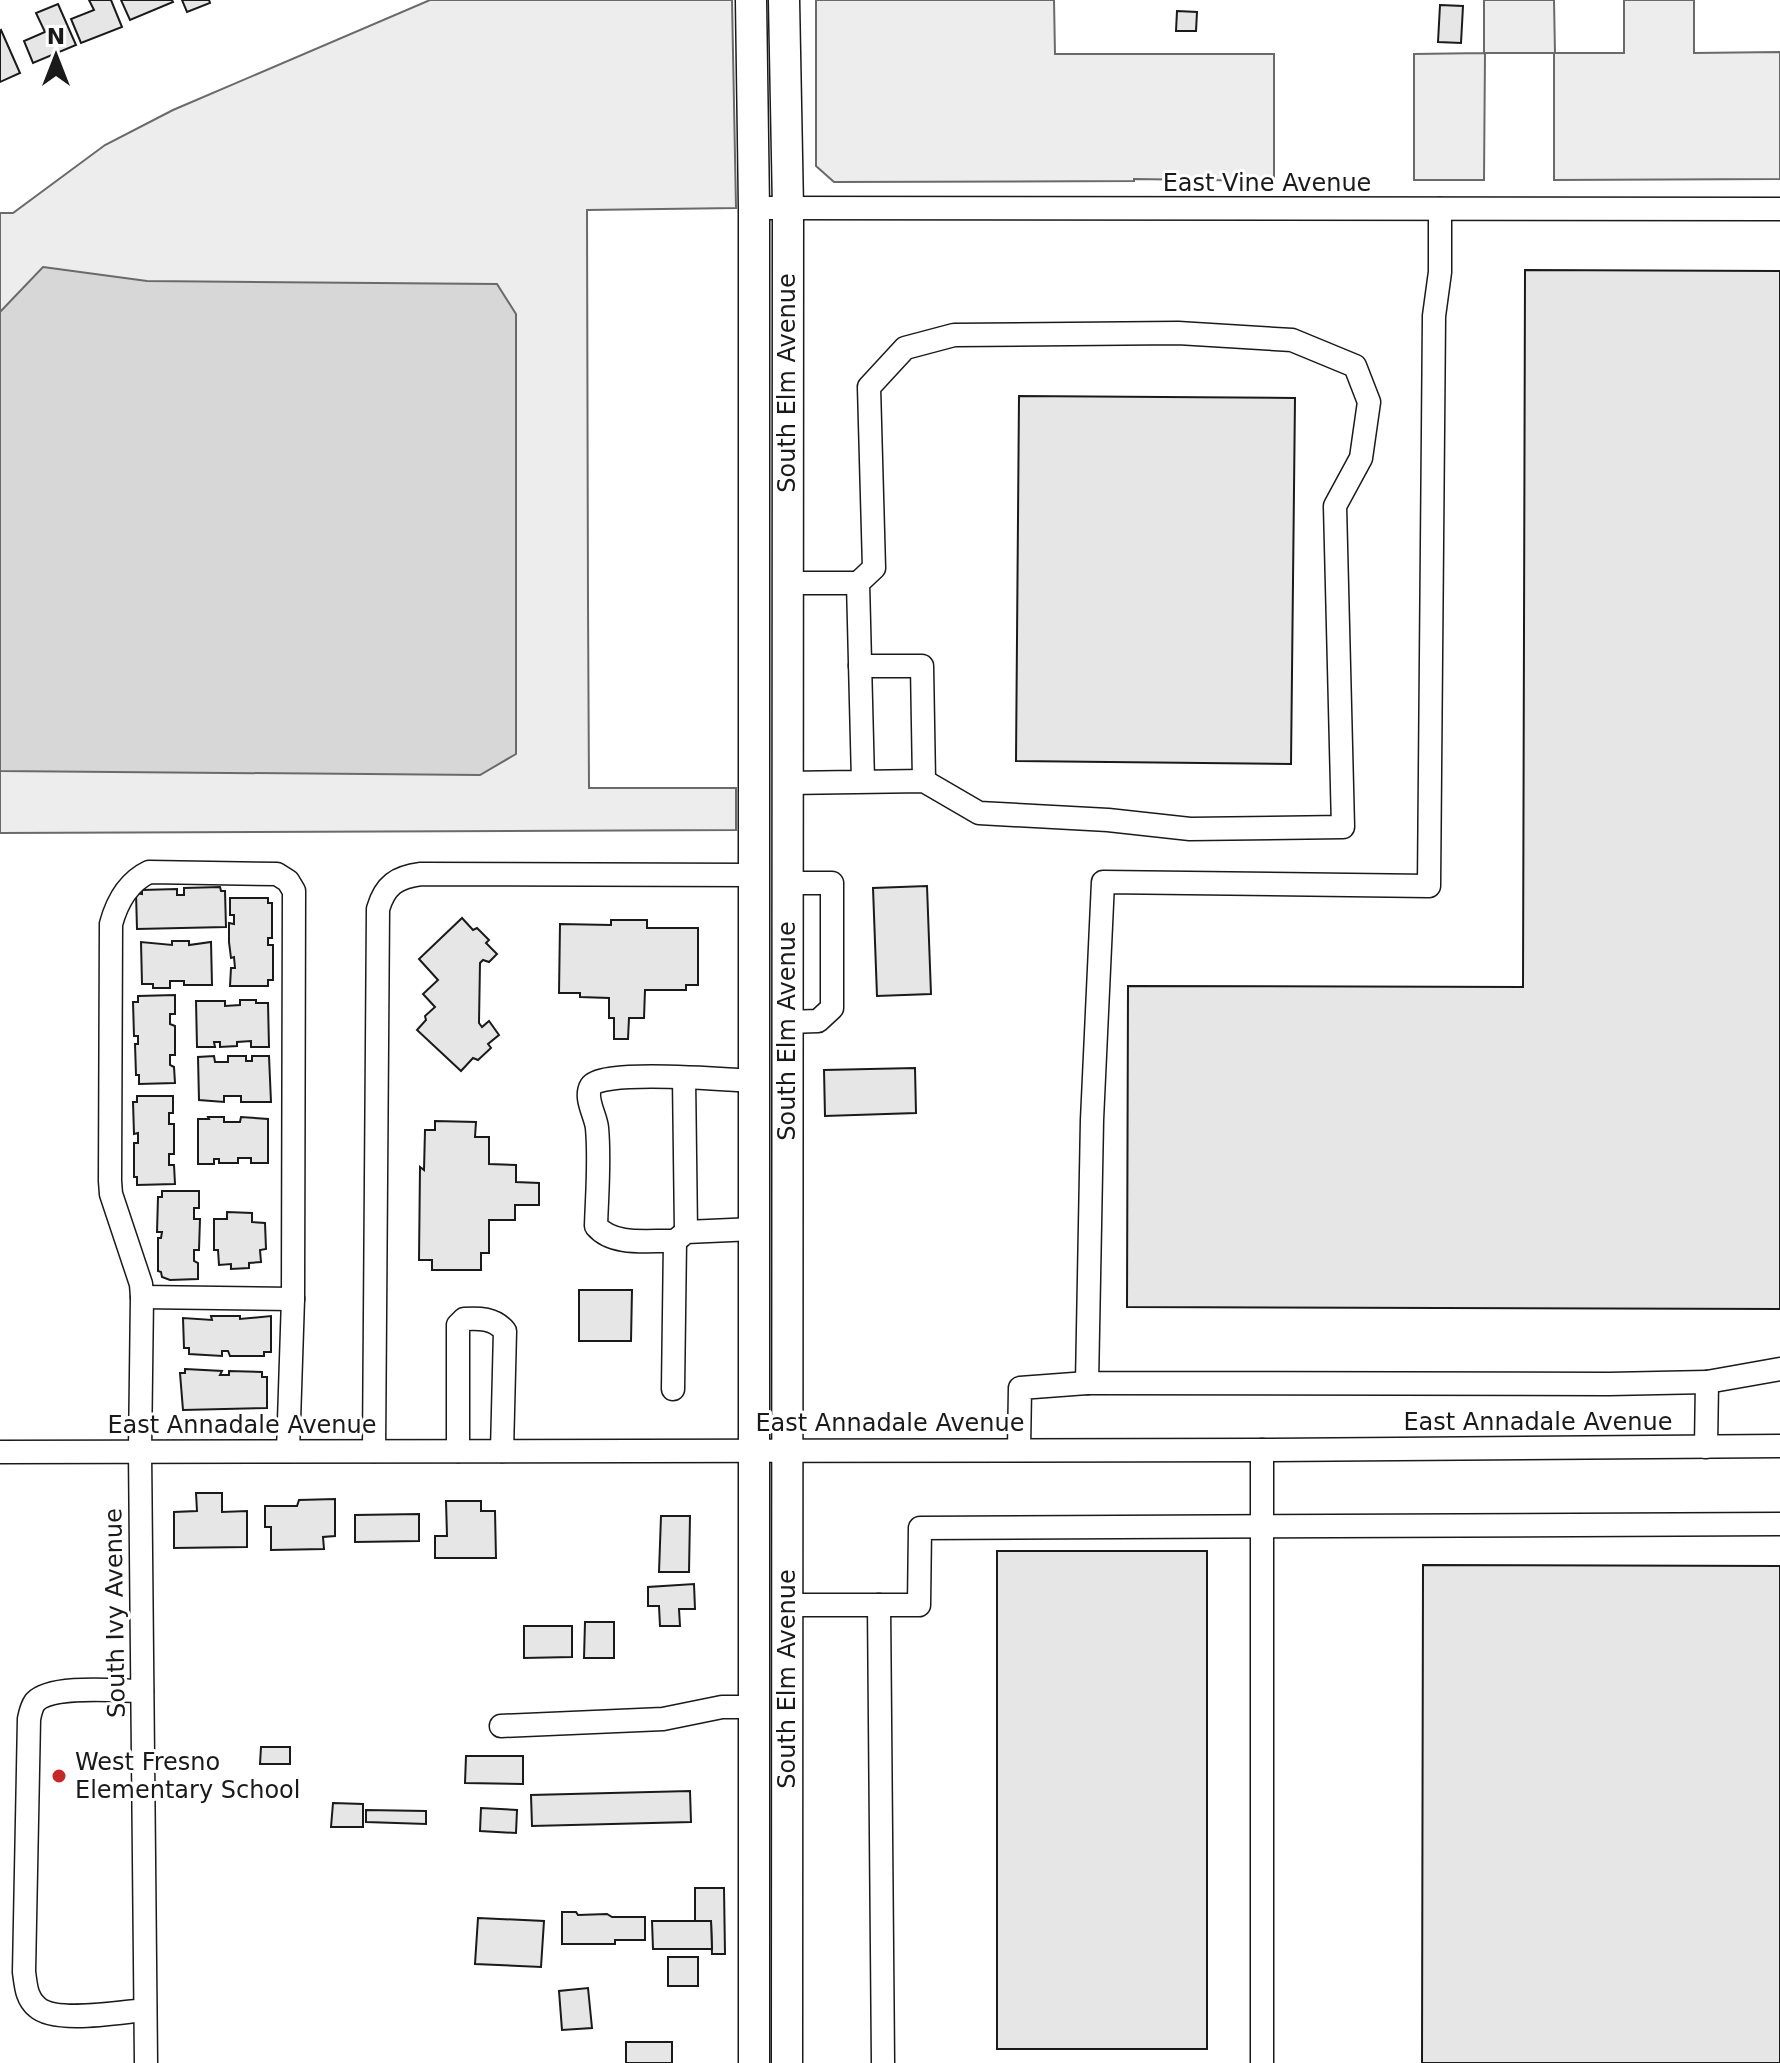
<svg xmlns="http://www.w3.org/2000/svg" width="1780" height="2063" font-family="'DejaVu Sans',sans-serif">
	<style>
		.built { fill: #ededed; stroke: #6a6a6a; stroke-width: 2 }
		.water { fill: #d7d7d7; stroke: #6a6a6a; stroke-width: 2 }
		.building { fill: #e6e6e6; stroke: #1a1a1a; stroke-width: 2 }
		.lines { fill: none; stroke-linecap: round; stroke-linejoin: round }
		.minor-casing { stroke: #1a1a1a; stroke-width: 25 }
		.major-casing { stroke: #1a1a1a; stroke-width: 33 }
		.minor { stroke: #fff; stroke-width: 22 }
		.major { stroke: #fff; stroke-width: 30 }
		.poi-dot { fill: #c62828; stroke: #fff; stroke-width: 3 }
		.labels { text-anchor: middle; stroke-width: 6; stroke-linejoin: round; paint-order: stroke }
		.street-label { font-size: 24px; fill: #1a1a1a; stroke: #fff }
		.poi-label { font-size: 24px; fill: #1a1a1a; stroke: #fff; text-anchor: start }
	</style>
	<rect width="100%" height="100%" fill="#fff"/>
	<g class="built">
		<path d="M430,0h302l4,208 -149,2 1,395 1,183h147v42l-736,3v-620h13l92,-68 68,-35z"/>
		<path d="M816,0h238l1,54h219v127l-140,-2v2l-300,1 -18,-16z"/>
		<path d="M1484,0h70l1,53h69v-53h70v53l86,-1v127l-226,1v-127h-69l-1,127h-70v-126l70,-1z"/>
	</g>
	<path class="water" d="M43,267l104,14 350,3 19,30v440l-36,21 -480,-4v-459z"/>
	<g class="building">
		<path d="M89,0h22l11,27 -41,16 -10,-24 23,-9z"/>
		<path d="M121,0h51l1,2 -43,18z"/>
		<path d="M182,0h27l1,3 -23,9z"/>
		<path d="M58,4l18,41 -43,18 -9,-22 21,-9 -9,-19z"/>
		<path d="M1440,5l23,1 -2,37 -23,-1z"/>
		<path d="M1177,11l20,1 -1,19h-20z"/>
		<path d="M1,30l19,43 -20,9v-51z"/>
		<path d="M1525,270l255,1v1038l-653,-2 1,-321 395,1z"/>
		<path d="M1019,396l276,2 -4,366 -275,-3z"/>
		<path d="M927,886l4,108 -54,2 -4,-108z"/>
		<path d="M220,887l1,4h4l1,36 -89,2 -1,-36 6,1v-4l35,-1v6h7v-7z"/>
		<path d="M230,898h38v5h4v35h-4v7h5v35h-5v6h-38l1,-18h4l-1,-11 -3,1 -2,-16v-19l5,1v-9h-4z"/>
		<path d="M462,918l11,12 4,-2 12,12 -3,3 11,11 -8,8 -6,-2 -3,3 -1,60 3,4 7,-6 10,14 -11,9 3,4 -13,12 -5,-2 -12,13 -44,-41 9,-10 -1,-4 10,-9 -12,-13 15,-14 -19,-21z"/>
		<path d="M611,920h36v8h51v57h-12v5h-41l-1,28h-15l-1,21h-14v-21h-5v-20l-29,-1v-4h-21l1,-69 51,1z"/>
		<path d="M172,941h17v4l22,-3 1,43h-28v-4h-14v7h-17v-4h-11l-1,-42 31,3z"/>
		<path d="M175,995v19h-5v10l5,2v29h-5v10l4,2 1,16 -36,1v-9h-3l-1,-31h3v-8h-4l-1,-34h5v-6z"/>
		<path d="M240,1000h16v3h12l1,44h-18v-6l-14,1v4l-17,1v-5h-6l1,5h-18l-1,-46h29v5l15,-1z"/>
		<path d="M214,1056l1,6h13v-6h18v5h6v-5h17l2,46h-30v-6h-17v6l-25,-2 -1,-43z"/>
		<path d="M915,1068l1,45 -91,3 -1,-46z"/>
		<path d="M137,1096h36v17h-4v11h5v30h-5v11h5l1,19 -38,1v-8h-3v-34h4v-10l-4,1 -1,-32h4z"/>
		<path d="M208,1117h16v5h16l1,-5 27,2v44h-17v-5h-13v5h-19v-4h-5v5h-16v-45h11z"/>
		<path d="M435,1121l41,1 -1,15h14v27l27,1v17l23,1v22h-24v15h-26v33h-8v17h-49v-10h-13l1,-93 4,3 1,-40h10z"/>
		<path d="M162,1191h37v17h-5v11h6l-1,31h-5v11l4,2v16l-28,1 -8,-3 -1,-5 -3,-1v-33h3l1,-6h-5l1,-35h4z"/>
		<path d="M227,1212l25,1v9l13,1 1,26 -6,1 1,12 -12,1v5l-18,1v-5l-12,1 -1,-15h-4v-31h13z"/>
		<path d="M579,1290h53l-1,51h-52z"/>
		<path d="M211,1316h29v3l31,-3v36h-7v4h-34l-2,-5h-6v5l-33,-2v-6h-5l-1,-30 29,2z"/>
		<path d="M185,1369l37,2 -2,4h9v-4l33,1v5h5v31l-84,2 -3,-37h5z"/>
		<path d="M196,1493h26v19l25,-1v36l-73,1v-36l23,-1z"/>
		<path d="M335,1499v37l-12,1 1,12 -53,1v-23h-6v-21h32l2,-6z"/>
		<path d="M446,1501h35v10h14l1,47h-61v-22h12z"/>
		<path d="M419,1514v27l-64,1v-27z"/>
		<path d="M661,1516h29l-1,56h-30z"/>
		<rect x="997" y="1551" width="210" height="498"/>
		<path d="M1423,1565l357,1v497h-358z"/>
		<path d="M694,1584l1,25h-16l1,17h-20l-1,-20h-11v-19z"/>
		<path d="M585,1622h29v36h-30z"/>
		<path d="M524,1626h48v31l-48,1z"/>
		<path d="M261,1747h29v17h-30z"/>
		<path d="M466,1756h57v28l-58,-1z"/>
		<path d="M690,1791l1,31 -159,4 -1,-31z"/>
		<path d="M333,1803l30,1v23h-32z"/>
		<path d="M481,1808l36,2 -1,23 -36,-2z"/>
		<path d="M366,1810l60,1v13l-60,-2z"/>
		<path d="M695,1888h29l1,66h-13l-1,-33h-16z"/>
		<path d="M562,1912h14l2,3 29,-1 5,3h33v23h-30v4h-53z"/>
		<path d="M478,1918l66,3 -3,46 -66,-3z"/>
		<path d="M652,1921h59l1,28h-59z"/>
		<rect x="668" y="1957" width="30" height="29"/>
		<path d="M588,1988l4,40 -30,2 -3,-39z"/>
		<rect x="626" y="2042" width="46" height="21"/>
	</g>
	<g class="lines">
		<defs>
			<g id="minor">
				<path d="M754,208l1026,1"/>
				<path d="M1440,209v63l-6,44 -5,570 -326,-4 -11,238 -5,263 522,1 98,-2"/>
				<path d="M787,583h71"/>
				<path d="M860,666h62l2,115"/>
				<path d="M787,783l137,-2 55,32 129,7 82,9 153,-2 -8,-321 26,-48 8,-56 -14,-36 -63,-26 -114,-7 -224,2 -49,13 -36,39 5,181 -16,15 5,198"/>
				<path d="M787,883h45v125l-14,13 -31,1"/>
				<path d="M684,1078l2,154"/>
				<path d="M754,1081c-24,-1 -153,-12 -163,5 -7,12 5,30 6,42 3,32 0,66 -1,98 18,21 54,14 79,15l11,-9 68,-3"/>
				<path d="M142,1297l151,2"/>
				<path d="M673,1389l2,-148"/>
				<path d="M1706,1447l1,-65 73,-13"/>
				<path d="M1019,1449l1,-61 67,-5"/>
				<path d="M1262,1450v613"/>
				<path d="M374,1451l4,-542c7,-24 19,-32 43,-35l333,1"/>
				<path d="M458,1451v-126l6,-6c15,-1 30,-1 41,12l-3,120"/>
				<path d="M0,1452l1262,-2 518,-4"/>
				<path d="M787,1605h132l1,-77 860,-4"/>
				<path d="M879,1605l4,458"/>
				<path d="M142,1691c-24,0 -90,-7 -107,11 -3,4 -5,12 -6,17l-5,253c2,13 2,26 13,35 18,17 84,5 108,3"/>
				<path d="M501,1726l162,-7 59,-12h31"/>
				<path d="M146,2063l-6,-612 2,-154 -1,-13 -30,-90 -1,-13 1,-257c6,-22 17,-42 38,-52l128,2 11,7 6,10 -1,408 -5,152"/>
			</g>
			<g id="major">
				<path d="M751,0l3,208v1855"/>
				<path d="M784,0l4,208 -1,1855"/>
			</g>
		</defs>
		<use href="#minor" class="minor-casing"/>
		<use href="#major" class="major-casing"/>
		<use href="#minor" class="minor"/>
		<use href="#major" class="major"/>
	</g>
	<circle class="poi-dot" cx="59" cy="1776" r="8"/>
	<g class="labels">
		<g class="street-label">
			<text x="1267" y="191">East Vine Avenue</text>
			<text transform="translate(787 383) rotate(-90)" y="8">South Elm Avenue</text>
			<text transform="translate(787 1031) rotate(-90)" y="8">South Elm Avenue</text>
			<text x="1538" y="1430">East Annadale Avenue</text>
			<text x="890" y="1431">East Annadale Avenue</text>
			<text x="242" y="1433">East Annadale Avenue</text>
			<text transform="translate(115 1613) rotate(-91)" y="8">South Ivy Avenue</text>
			<text transform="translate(787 1679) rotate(-90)" y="8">South Elm Avenue</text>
		</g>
		<g class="poi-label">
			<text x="75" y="1770">West Fresno<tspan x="75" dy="28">Elementary School</tspan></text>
		</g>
	</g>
	<g transform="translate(56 56)" stroke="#ffffff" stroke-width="6" paint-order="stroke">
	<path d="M0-6L14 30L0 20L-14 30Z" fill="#1a1a1a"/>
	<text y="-12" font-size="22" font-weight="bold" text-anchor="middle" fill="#1a1a1a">N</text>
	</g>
</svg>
